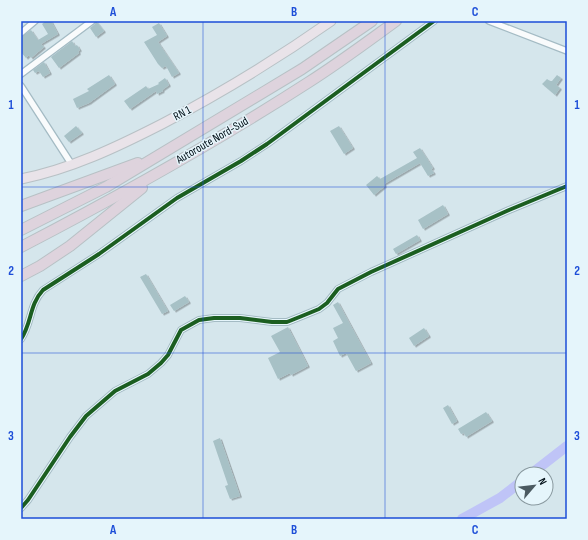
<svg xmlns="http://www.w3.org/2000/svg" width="588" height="540" font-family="'Sofia Sans Condensed',sans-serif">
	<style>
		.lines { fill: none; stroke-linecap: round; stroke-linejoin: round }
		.river { stroke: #bfc4f7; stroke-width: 10 }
		.building { fill: #a7c1c6; filter: url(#shadow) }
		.street-casing { stroke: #a4bbc4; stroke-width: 8 }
		.primary-casing { stroke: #b8c1c5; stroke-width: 11 }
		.highway-casing { stroke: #b8c1c5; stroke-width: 12 }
		.street { stroke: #f9fbfc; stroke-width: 5.5 }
		.primary { stroke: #e9e3e9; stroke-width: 9 }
		.highway { stroke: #ded3dd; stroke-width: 10 }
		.cycleway-casing { stroke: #e5f5fb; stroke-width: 6 }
		.cycleway { stroke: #1b5e20; stroke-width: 4 }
		.grid { fill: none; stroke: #1d4ed8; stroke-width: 1; stroke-opacity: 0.55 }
		.labels { text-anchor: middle; stroke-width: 3; stroke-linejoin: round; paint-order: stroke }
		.street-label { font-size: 12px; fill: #000e16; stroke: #e5f5fb }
		.neatline { fill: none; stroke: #1d4ed8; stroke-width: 1.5 }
		.grid-label { font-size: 13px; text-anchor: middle; font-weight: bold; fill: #1d4ed8 }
	</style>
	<defs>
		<filter id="shadow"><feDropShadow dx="2" dy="1.5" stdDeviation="0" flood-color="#0004"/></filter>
	</defs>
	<rect width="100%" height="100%" fill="#d5e6ec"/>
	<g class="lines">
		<g class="river">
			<path d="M531,474l36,-28"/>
			<path d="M462,519l38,-21 22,-17"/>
		</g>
	</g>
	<g class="building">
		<path d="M46,21h5l7,13 -17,10 3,3 -13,11 -2,-3 -3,3 -5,-6v-15l10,-7 7,10 10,-6 -6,-10z"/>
		<path d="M96,21l8,10 -8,6 -6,-9 5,-4z"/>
		<path d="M159,23l8,13 -9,6 21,31 -7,4 -6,-11 -4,2 -4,-4 -14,-22 13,-7 -5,-8z"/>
		<path d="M72,41l3,5 2,-1 3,5 -2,1 1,2 -20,15 -8,-11z"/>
		<path d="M44,62l6,11 -7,4 -4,-6 -4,2 -2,-3z"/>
		<path d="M109,75l6,9 -26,19 -12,5 -4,-9 16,-8 -2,-2z"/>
		<path d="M557,75l4,3 -5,7 4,3 -5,7 -13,-11 5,-5 3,2h2z"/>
		<path d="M165,78l4,7 -7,5 1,1 -6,3 -1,-3 -26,18 -6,-8 22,-15 2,3 11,-5 -1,-1z"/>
		<path d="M76,126l6,7 -13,9 -5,-6z"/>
		<path d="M339,126l14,22 -9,6 -14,-23z"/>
		<path d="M420,148l13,20 -2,1 3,4 -6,3 -8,-13 -36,21 1,2 -11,9 -8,-10 11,-9 3,3 37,-21 -4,-6z"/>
		<path d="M443,205l5,9 -25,15 -5,-9z"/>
		<path d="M417,235l3,5 -24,14 -3,-5z"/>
		<path d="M146,274l22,37 -6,3 -22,-37z"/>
		<path d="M185,296l4,6 -15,9 -4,-6z"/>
		<path d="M338,302l33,61 -15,8 -10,-18 -6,3 -7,-15 5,-3 -5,-10 10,-5 -10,-18z"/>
		<path d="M288,327l20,39 -17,9 -1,-2 -12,6 -10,-21 12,-6 -9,-16z"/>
		<path d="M424,328l5,8 -15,10 -5,-8z"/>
		<path d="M448,405l9,16 -5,3 -9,-16z"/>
		<path d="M486,412l6,9 -26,16 -2,-4 -3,1 -3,-5z"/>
		<path d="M220,438l20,58 -10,3 -5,-13 3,-1 -15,-44z"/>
	</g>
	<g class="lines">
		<defs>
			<g id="street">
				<path d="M489,21l78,30"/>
				<path d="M21,33l14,-12"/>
				<path d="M21,74l71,-53"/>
				<path d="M21,86l51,79"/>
				<path d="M21,339c11,-16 8,-34 22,-49l56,-36 78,-56 64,-37 26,-17 167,-123"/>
				<path d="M21,508l7,-8 42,-63 16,-21 29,-25 33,-17 13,-11 7,-8 13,-25 18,-10 15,-2h26l32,4h15l15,-6 17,-7 8,-6 11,-14 33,-17 138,-62 58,-24"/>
			</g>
			<path id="primary" d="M21,179c50,-10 96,-32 141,-55 59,-31 115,-65 169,-103"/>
			<g id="highway">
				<path d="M21,206l117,-43"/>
				<path d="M21,230l85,-43 196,-118 70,-48"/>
				<path d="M21,247c98,-51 195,-105 288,-165 30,-19 58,-40 87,-61"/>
				<path d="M21,276l19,-10 30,-20 72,-58"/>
			</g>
		</defs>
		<use href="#street" class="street-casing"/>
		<use href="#primary" class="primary-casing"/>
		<use href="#highway" class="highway-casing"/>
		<use href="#street" class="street"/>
		<use href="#primary" class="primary"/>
		<use href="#highway" class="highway"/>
		<defs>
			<g id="cycleway">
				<path d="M21,339c11,-16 8,-34 22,-49l56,-36 78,-56 64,-37 26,-17 167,-123"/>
				<path d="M21,508l7,-8 42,-63 16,-21 29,-25 33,-17 13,-11 7,-8 13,-25 18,-10 15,-2h26l32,4h15l15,-6 17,-7 8,-6 11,-14 33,-17 138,-62 58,-24"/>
			</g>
		</defs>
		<use href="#cycleway" class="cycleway-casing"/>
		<use href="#cycleway" class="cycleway"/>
	</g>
	<path class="grid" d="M203,21v498M385,21v498M21,187h546M21,353h546"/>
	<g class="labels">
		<g class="street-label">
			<text transform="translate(182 113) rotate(-28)" y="4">RN 1</text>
			<text transform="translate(212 140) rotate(-30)" y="4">Autoroute Nord-Sud</text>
		</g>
	</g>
	<rect width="588" height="540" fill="none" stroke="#e5f5fb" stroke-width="44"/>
	<g transform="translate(534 486) rotate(62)"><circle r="19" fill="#e5f5fb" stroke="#89999f"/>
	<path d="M0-3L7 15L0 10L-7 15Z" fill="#4b5a61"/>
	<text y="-6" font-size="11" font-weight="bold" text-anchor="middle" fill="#000e16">N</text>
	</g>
	<rect x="22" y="22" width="544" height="496" class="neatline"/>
	<g class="grid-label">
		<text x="113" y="16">A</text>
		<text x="294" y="16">B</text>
		<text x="475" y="16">C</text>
		<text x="11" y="109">1</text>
		<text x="577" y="109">1</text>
		<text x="11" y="275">2</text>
		<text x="577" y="275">2</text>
		<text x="11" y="440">3</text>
		<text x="577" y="440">3</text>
		<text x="113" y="534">A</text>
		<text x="294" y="534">B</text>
		<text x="475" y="534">C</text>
	</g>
</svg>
